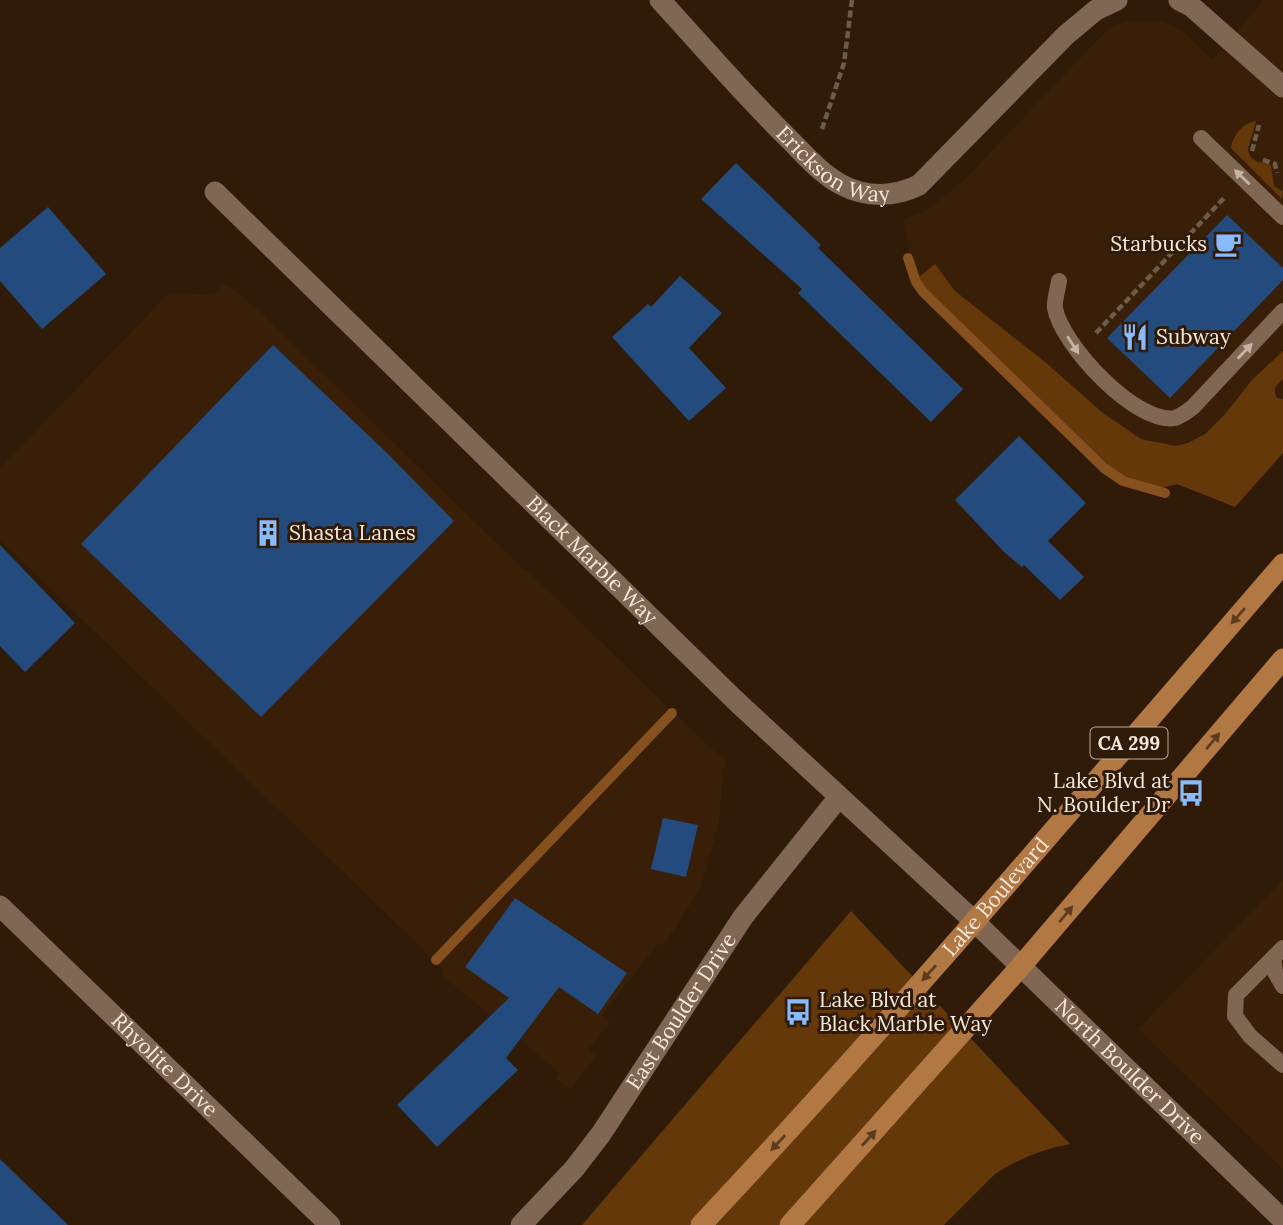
<svg xmlns="http://www.w3.org/2000/svg" width="1283" height="1225" font-family="Lora,serif">
	<style>
		.built { fill: #391f07 }
		.green { fill: #65380a }
		.lines { fill: none; stroke-linecap: round; stroke-linejoin: round }
		.stream { stroke: #86511f; stroke-width: 10 }
		.building { fill: #244b7e }
		.path { stroke: #6e5c4b; stroke-width: 4.5; stroke-dasharray: 7 3.5; stroke-linecap: butt }
		.lane { stroke: #806753; stroke-width: 16 }
		.street { stroke: #806753; stroke-width: 21 }
		.primary { stroke: #b27843; stroke-width: 21 }
		.oneway { fill: #c7b4a5 }
		.oneway2 { fill: #5e3c1d }
		.labels { text-anchor: middle; stroke-width: 6; stroke-linejoin: round; paint-order: stroke }
		.shield { fill: #301b09; stroke: #bbaa9d; stroke-width: 2 }
		.shield-label { font-size: 19px; font-weight: bold; fill: #f6e8dc }
		.street-label { font-size: 21px; fill: #f6e8dc; stroke: #301b09 }
		.poi-label { font-size: 21px; fill: #f6e8dc; stroke: #301b09; text-anchor: start }
	</style>
	<rect width="100%" height="100%" fill="#301b09"/>
	<g class="built">
		<path d="M1264,0h19v453l-48,54 -58,-23 -16,4 -35,-10 -19,-12 -180,-175 -7,-10 -9,-23 -8,-38 18,-7 15,-10 28,-23 146,-153 17,-6h34l21,9 30,30z"/>
		<path d="M224,284l6,2 32,28 263,257 1,-1 35,33 110,107 -11,10 2,3 -228,237 -434,-420v-72l169,-175 44,2z"/>
		<path d="M675,714l52,49 -4,8 -4,52 -19,66 -35,54 -8,2 -55,70 8,7 -22,28 8,6 -26,34 -14,-12 4,-5 -118,-98v-8l-5,-4z"/>
		<path d="M1283,880v289l-145,-140z"/>
	</g>
	<g class="green">
		<path d="M1256,121l-8,28c2,15 13,12 23,16l3,21 9,5 -1,8 -51,-51c2,-13 12,-25 25,-27z"/>
		<path d="M935,264l20,27 90,71 58,51 38,26 35,7 12,-3 17,-9 21,-21 26,-33 31,-29v28c-7,7 -11,9 -6,19l6,1v54l-48,54 -58,-23 -16,4 -44,-14 -190,-183 -8,-14z"/>
		<path d="M851,911l219,233c-27,5 -52,15 -75,30l-51,51h-362z"/>
	</g>
	<g class="lines">
		<g class="stream">
			<path d="M908,258l8,24 7,10 181,176 19,13 42,12"/>
			<path d="M436,960l236,-247"/>
		</g>
	</g>
	<g class="building">
		<path d="M736,163l85,82 -3,3 145,141 -32,33 -133,-129 4,-4 -101,-90z"/>
		<path d="M48,207l58,67 -64,55 -42,-48v-33z"/>
		<path d="M1227,215l56,53v12l-113,118 -63,-60z"/>
		<path d="M680,276l42,37 -33,35 37,40 -37,33 -77,-84 36,-33 3,3z"/>
		<path d="M273,345l113,107 68,69 -193,196 -180,-173z"/>
		<path d="M1019,436l67,67 -38,38 36,36 -24,23 -36,-35 -2,2 -18,-15 -49,-52z"/>
		<path d="M0,545l75,78 -50,49 -25,-26z"/>
		<path d="M663,818l35,7 -12,52 -35,-8z"/>
		<path d="M515,898l112,75 -29,41 -39,-27 -53,71 12,12 -81,77 -40,-42 112,-107 -44,-31z"/>
		<path d="M0,1159l68,66h-68z"/>
	</g>
	<g class="lines">
		<g class="path">
			<path d="M822,129l22,-66 8,-63"/>
			<path d="M1252,151l7,-26"/>
			<path d="M1263,160l12,4 2,9"/>
			<path d="M1096,333l129,-136"/>
		</g>
		<g class="lane">
			<path d="M1201,138l82,79"/>
			<path d="M1059,281c-1,8 -5,19 -4,27 6,36 81,117 120,110 7,-2 13,-7 18,-11l90,-96"/>
			<path d="M1283,948l-47,47 -1,21 15,20 33,29"/>
			<path d="M1273,958l2,14 8,14"/>
		</g>
		<g class="street">
			<path id="s1" d="M660,0c43,47 84,95 129,139 16,16 32,35 53,46 24,13 53,12 77,0l147,-150 30,-25 21,-10"/>
			<path d="M1179,0l12,6 92,81"/>
			<path id="s2" d="M215,192l521,509 239,221 308,298"/>
			<path id="s3" d="M0,906l330,319"/>
			<path id="s4" d="M521,1225l53,-56 27,-35 142,-217 96,-120"/>
		</g>
		<g class="primary">
			<path id="s5" d="M701,1225c201,-214 390,-439 582,-661"/>
			<path d="M790,1225l231,-259 262,-307"/>
		</g>
	</g>
	<defs><path id="oneway-solid" d="M-6-.8H1V-3.2L6.5 0L1 3.2V.8H-6Z" transform="scale(1.75)"/></defs>
	<g class="oneway">
		<use href="#oneway-solid" transform="translate(1242 177) rotate(-136)"/>
		<use href="#oneway-solid" transform="translate(1073 345) rotate(57)"/>
		<use href="#oneway-solid" transform="translate(1245 351) rotate(-46)"/>
	</g>
	<g class="oneway2">
		<use href="#oneway-solid" transform="translate(1238 616) rotate(131)"/>
		<use href="#oneway-solid" transform="translate(1213 741) rotate(-50)"/>
		<use href="#oneway-solid" transform="translate(1066 914) rotate(-50)"/>
		<use href="#oneway-solid" transform="translate(929 973) rotate(132)"/>
		<use href="#oneway-solid" transform="translate(869 1138) rotate(-48)"/>
		<use href="#oneway-solid" transform="translate(778 1143) rotate(133)"/>
	</g>
	<defs>
		<symbol id="cafe-bare" viewBox="-9 -9 18 18"><path d="M-5.5-4.5H6V0H3Q3 3.5 0 3.5H-2.5Q-5.5 3.5-5.5 0ZM3-3.2v2h1.7v-2ZM-6 4.5H4V6H-6Z" fill="#89bafc" stroke="#301b09" stroke-width="2.5" paint-order="stroke"/></symbol>
		<symbol id="restaurant-bare" viewBox="-9 -9 18 18"><path d="M-5-6h1v4h1v-4h1v4h1v-4h1v5L-1.5 .5V6h-2V.5L-5-1ZM5-6V6H3V1.5H1.5Q1.5-4 5-6Z" fill="#89bafc" stroke="#301b09" stroke-width="2.5" paint-order="stroke"/></symbol>
		<symbol id="building-bare" viewBox="-9 -9 18 18"><path d="M-4-6H4V6H1V3H-1V6H-4ZM-2.5-4.3h1.7v1.8h-1.7ZM.8-4.3h1.7v1.8H.8ZM-2.5-1h1.7V.8h-1.7ZM.8-1h1.7V.8H.8Z" fill="#89bafc" stroke="#301b09" stroke-width="2.5" paint-order="stroke"/></symbol>
		<symbol id="bus-bare" viewBox="-9 -9 18 18"><path d="M-5-6H5V4H4V6H2V4H-2V6H-4V4H-5ZM-3.5-4V0h7V-4ZM-3.5 1.2v1.5H-2V1.2ZM2 1.2v1.5H3.5V1.2Z" fill="#89bafc" stroke="#301b09" stroke-width="2.5" paint-order="stroke"/></symbol>
	</defs>
	<g fill-rule="evenodd">
		<use href="#cafe-bare" x="1209" y="225" width="38" height="38"/>
		<use href="#restaurant-bare" x="1116" y="318" width="38" height="38"/>
		<use href="#building-bare" x="249" y="514" width="38" height="38"/>
		<use href="#bus-bare" x="1172" y="774" width="38" height="38"/>
		<use href="#bus-bare" x="779" y="993" width="38" height="38"/>
	</g>
	<g class="labels">
		<rect class="shield" x="1090.5" y="727.5" width="77" height="31" rx="5"/>
		<g class="shield-label">
			<text x="1129" y="750">CA 299</text>
		</g>
		<g class="street-label">
			<text dy="7" stroke="none"><textPath href="#s1" startOffset="243">Erickson Way</textPath></text>
			<text dy="7" stroke="none"><textPath href="#s2" startOffset="527">Black Marble Way</textPath></text>
			<text dy="7" stroke="none"><textPath href="#s5" startOffset="441">Lake Boulevard</textPath></text>
			<text dy="7" stroke="none"><textPath href="#s4" startOffset="268">East Boulder Drive</textPath></text>
			<text dy="7" stroke="none"><textPath href="#s3" startOffset="229">Rhyolite Drive</textPath></text>
			<text dy="7" stroke="none"><textPath href="#s2" startOffset="1269">North Boulder Drive</textPath></text>
		</g>
		<g class="poi-label">
			<text x="1207" y="251" text-anchor="end">Starbucks</text>
			<text x="1156" y="344">Subway</text>
			<text x="289" y="540">Shasta Lanes</text>
			<text x="1170" y="788" text-anchor="end">Lake Blvd at<tspan x="1170" dy="24">N. Boulder Dr</tspan></text>
			<text x="819" y="1007">Lake Blvd at<tspan x="819" dy="24">Black Marble Way</tspan></text>
		</g>
	</g>
</svg>
